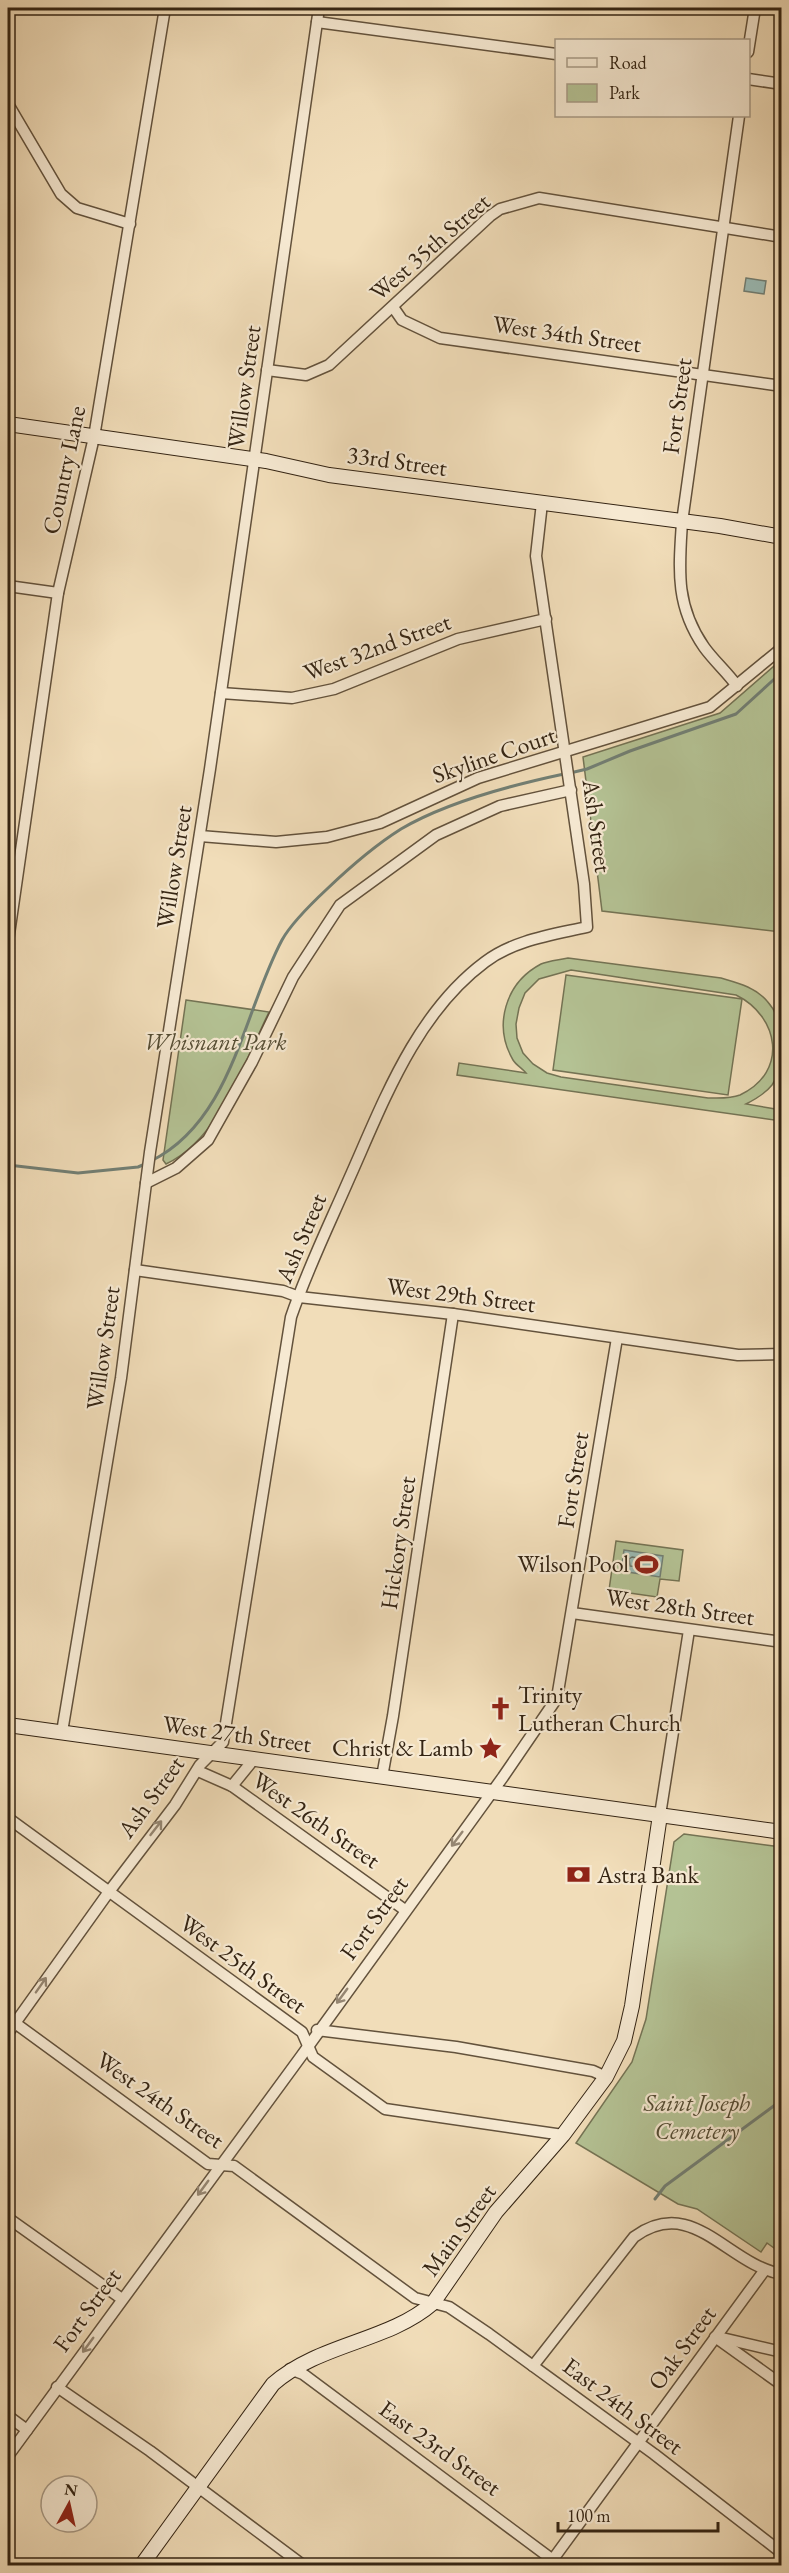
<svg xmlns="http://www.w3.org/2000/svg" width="789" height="2573" font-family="'EB Garamond',serif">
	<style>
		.green { fill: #b4c294; stroke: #747354; stroke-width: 1.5; fill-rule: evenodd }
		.water { fill: #9bbbb5; stroke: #727f74; stroke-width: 1.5 }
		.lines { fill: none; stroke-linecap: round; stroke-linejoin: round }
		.shore { stroke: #687064; stroke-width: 1.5 }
		.stream { stroke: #727f74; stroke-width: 3 }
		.street-casing { stroke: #63523c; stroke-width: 13 }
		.secondary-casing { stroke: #342413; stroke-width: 16 }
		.street { stroke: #f6e9d2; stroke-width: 10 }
		.secondary { stroke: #f6e9d2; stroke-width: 14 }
		.oneway { stroke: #958672 }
		.labels { text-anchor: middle; stroke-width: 4.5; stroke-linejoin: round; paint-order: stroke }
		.street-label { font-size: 24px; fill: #342413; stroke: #f6e9d2 }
		.park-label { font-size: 24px; font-style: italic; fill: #544c33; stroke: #f6e9d2 }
		.poi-label { font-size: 24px; fill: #342413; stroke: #f6e9d2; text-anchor: end }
	</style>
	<rect width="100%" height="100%" fill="#f1ddb9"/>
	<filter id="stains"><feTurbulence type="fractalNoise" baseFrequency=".00333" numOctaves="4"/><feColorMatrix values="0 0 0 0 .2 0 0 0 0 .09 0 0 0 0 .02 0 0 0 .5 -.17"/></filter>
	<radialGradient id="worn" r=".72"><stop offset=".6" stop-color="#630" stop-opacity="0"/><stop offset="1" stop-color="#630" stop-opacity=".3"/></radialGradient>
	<g class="green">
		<path d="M781,660v272l-179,-21 -19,-154 137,-44z"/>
		<path d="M568,958l153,20c17,5 34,9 46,23 19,21 22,60 5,84 -7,9 -16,14 -26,19l35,6v11l-324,-46 2,-12 67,10c-3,-4 -10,-8 -13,-13 -20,-34 -8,-77 28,-96 7,-3 18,-4 27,-6zM571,970l165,25c43,21 53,77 4,100 -10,4 -21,3 -32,3l-147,-21 -14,-4 -14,-9 -10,-11 -6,-15 -1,-14 3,-16 6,-15 14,-14z"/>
		<path d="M566,975l176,24 -14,96 -175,-25z"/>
		<path d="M186,1000l83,12c-24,49 -50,128 -103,152l-3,-4z"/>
		<path d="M616,1541l67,9 -4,31 -19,-2 -3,18 -48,-7z"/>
		<path d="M684,1834l97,13v406l-14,-10 -6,9 -64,-43 -19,-5 -102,-61 56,-81 14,-43 28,-177z"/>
	</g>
	<g class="water">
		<path d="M746,278l20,3 -2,13 -20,-3z"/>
		<path d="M624,1550l39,6 -3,21 -39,-6z"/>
	</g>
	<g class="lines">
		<path class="shore" d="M632,1557l22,4 1,7 -25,-2 -1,-7z"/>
		<g class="stream">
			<path d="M570,773l17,-4 43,-18 106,-37 46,-42"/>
			<path d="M151,1161c81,-40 92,-148 131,-221 10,-18 30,-37 45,-51 23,-22 47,-43 74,-60 46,-27 111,-44 163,-55"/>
			<path d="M8,1165l70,8 60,-6 7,-3"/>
			<path d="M655,2199l10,-13 110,-81"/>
		</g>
		<defs>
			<g id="street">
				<path d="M317,22l239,32"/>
				<path d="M748,52l7,-44"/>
				<path d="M748,79l34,5"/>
				<path d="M8,104l53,90 16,14 53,16"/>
				<path d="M393,307l9,13 38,18 342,48"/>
				<path d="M267,370l39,5 23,-10 161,-149 10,-7 39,-11 243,39"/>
				<path d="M8,586l50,7"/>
				<path d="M737,686c-10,-14 -23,-25 -33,-39 -29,-42 -25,-78 -22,-125l57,-406"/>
				<path d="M221,693l71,5 42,-9 124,-50 88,-20"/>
				<path d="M200,836l76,6 51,-5 53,-14 98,-45 232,-71 72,-59"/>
				<path d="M8,941l50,-348 36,-156 71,-429"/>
				<path d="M146,1183l30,-15 32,-28 44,-78 41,-85 47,-72 96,-70 64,-29 71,-16"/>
				<path d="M135,1270l148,21 16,6 154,17 285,41 44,-1"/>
				<path d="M572,1613l210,29"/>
				<path d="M62,1732l59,-354 29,-226 60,-383 109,-761"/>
				<path d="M198,1771l34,15 173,124"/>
				<path d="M382,1777l11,-61 60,-402"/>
				<path d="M232,1786l22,-27"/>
				<path d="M660,1815l29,-185"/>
				<path d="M8,1818l294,214 11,25 72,52 178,26"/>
				<path d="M15,2023l193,141 26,2 181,132 34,9 40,27 165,120 128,99"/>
				<path d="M317,2030l139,17 137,24 13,6"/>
				<path d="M8,2033l100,-140 67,-88 25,-40 23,-23 68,-425c16,-47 38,-92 58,-138 34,-76 66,-165 136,-217 29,-22 67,-27 102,-35l-3,-43 -48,-328 6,-53"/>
				<path d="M8,2218l114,81"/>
				<path d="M715,2337l67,48"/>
				<path d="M722,2338l60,14"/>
				<path d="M533,2366l101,-129c59,-43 93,28 148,37"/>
				<path d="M290,2369l13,5 258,192"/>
				<path d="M57,2387l93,64 154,115"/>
				<path d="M8,2416l19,14"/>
				<path d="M8,2456l294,-401 201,-278 54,-79 60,-360"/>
				<path d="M548,2566l216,-295"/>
			</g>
			<g id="secondary">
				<path d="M8,424l258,37 63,14 391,51 62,11"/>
				<path d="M8,1725l774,107"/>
				<path d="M141,2566l132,-182c47,-41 115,-42 160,-81l63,-91 67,-77 43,-58 18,-36 8,-35 28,-191"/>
			</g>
		</defs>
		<use href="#street" class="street-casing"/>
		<use href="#secondary" class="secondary-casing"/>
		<use href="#street" class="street"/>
		<use href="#secondary" class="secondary"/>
	</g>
	<defs><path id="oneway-shaft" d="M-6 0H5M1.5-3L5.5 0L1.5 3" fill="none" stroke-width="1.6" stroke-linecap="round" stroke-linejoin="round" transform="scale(1.5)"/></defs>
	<g class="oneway">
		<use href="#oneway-shaft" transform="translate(156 1828) rotate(-52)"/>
		<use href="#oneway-shaft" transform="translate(457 1839) rotate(127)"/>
		<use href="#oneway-shaft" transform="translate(41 1985) rotate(-55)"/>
		<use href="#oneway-shaft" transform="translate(342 1996) rotate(126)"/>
		<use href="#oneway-shaft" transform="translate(203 2188) rotate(126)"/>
		<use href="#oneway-shaft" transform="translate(88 2345) rotate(126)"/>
	</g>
	<defs>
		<symbol id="stadium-bare" viewBox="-9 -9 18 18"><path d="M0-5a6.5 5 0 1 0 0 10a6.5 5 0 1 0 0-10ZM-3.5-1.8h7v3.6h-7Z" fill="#8f2418" stroke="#f6e9d2" stroke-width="2.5" paint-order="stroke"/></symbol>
		<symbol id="church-bare" viewBox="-9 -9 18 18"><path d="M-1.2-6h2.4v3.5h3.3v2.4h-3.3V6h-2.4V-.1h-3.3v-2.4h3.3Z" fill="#8f2418" stroke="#f6e9d2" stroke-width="2.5" paint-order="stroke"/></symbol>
		<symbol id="sight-bare" viewBox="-9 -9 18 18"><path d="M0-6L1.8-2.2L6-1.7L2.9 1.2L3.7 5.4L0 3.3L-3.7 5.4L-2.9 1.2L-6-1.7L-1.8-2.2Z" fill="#8f2418" stroke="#f6e9d2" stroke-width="2.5" paint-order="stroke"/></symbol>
		<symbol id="bank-bare" viewBox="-9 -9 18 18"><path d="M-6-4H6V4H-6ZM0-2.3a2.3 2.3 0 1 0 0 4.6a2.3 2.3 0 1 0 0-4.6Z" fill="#8f2418" stroke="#f6e9d2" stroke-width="2.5" paint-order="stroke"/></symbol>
	</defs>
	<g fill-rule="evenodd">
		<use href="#stadium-bare" x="630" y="1548" width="33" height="33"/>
		<use href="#church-bare" x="484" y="1692" width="33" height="33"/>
		<use href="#sight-bare" x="474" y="1732" width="33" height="33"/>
		<use href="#bank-bare" x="562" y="1858" width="33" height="33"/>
	</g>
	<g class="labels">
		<g class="street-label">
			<text transform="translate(430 247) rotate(-41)" y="8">West 35th Street</text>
			<text transform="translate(567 334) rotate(8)" y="8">West 34th Street</text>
			<text transform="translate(244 387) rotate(-82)" y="8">Willow Street</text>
			<text transform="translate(677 406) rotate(-82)" y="8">Fort Street</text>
			<text transform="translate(397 461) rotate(8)" y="8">33rd Street</text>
			<text transform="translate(64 470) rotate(-78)" y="8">Country Lane</text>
			<text transform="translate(377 647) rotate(-20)" y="8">West 32nd Street</text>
			<text transform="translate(494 755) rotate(-19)" y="8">Skyline Court</text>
			<text transform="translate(597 826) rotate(82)" y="8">Ash Street</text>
			<text transform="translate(174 867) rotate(-81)" y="8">Willow Street</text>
			<text transform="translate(301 1238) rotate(-67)" y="8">Ash Street</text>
			<text transform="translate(461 1295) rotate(7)" y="8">West 29th Street</text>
			<text transform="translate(103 1348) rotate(-82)" y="8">Willow Street</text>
			<text transform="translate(573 1480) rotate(-81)" y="8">Fort Street</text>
			<text transform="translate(398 1543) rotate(-82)" y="8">Hickory Street</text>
			<text transform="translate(680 1607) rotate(8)" y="8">West 28th Street</text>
			<text transform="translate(237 1734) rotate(8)" y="8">West 27th Street</text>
			<text transform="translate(151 1797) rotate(-54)" y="8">Ash Street</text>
			<text transform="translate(316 1820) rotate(35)" y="8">West 26th Street</text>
			<text transform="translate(374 1918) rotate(-54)" y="8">Fort Street</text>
			<text transform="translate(243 1964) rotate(36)" y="8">West 25th Street</text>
			<text transform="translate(160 2100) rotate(35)" y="8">West 24th Street</text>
			<text transform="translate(459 2230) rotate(-54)" y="8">Main Street</text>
			<text transform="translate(87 2310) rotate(-54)" y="8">Fort Street</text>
			<text transform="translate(682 2348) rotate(-54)" y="8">Oak Street</text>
			<text transform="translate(623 2406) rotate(37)" y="8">East 24th Street</text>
			<text transform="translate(440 2448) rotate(36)" y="8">East 23rd Street</text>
		</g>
		<g class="park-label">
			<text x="215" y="1050">Whisnant Park</text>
			<text x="697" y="2111">Saint Joseph<tspan x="697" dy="28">Cemetery</tspan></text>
		</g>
		<g class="poi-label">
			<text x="629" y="1572">Wilson Pool</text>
			<text x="518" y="1703" text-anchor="start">Trinity<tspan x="518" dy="28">Lutheran Church</tspan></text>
			<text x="473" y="1756">Christ &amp; Lamb</text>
			<text x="597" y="1883" text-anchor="start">Astra Bank</text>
		</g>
	</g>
	<rect width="789" height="2573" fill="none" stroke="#f1ddb9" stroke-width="30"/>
	<rect x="9" y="9" width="771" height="2555" fill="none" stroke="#342413" stroke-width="3"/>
	<rect x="15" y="15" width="759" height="2543" fill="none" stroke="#342413" stroke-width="1.5"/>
	<rect x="555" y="39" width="195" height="78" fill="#f6e9d2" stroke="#a89a86" stroke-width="1.5"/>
	<rect x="567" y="58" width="30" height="9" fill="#f6e9d2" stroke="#a89a86" stroke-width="1.5"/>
	<text x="609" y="69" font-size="18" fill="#342413">Road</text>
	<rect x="567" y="84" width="30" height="18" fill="#b4c294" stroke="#a89a86" stroke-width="1.5"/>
	<text x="609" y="99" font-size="18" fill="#342413">Park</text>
	<g transform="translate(69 2504) rotate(8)"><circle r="28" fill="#f6e9d2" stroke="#a89a86" stroke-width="1.5"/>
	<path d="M0-4.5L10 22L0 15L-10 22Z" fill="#8f2418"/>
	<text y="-9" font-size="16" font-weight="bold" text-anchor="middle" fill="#342413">N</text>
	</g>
	<path d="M558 2522v9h160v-9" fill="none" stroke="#342413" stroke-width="3"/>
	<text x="567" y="2522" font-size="18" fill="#342413" stroke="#f6e9d2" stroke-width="4.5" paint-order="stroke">100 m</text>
	<rect width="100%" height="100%" filter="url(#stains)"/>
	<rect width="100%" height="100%" fill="url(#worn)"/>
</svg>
